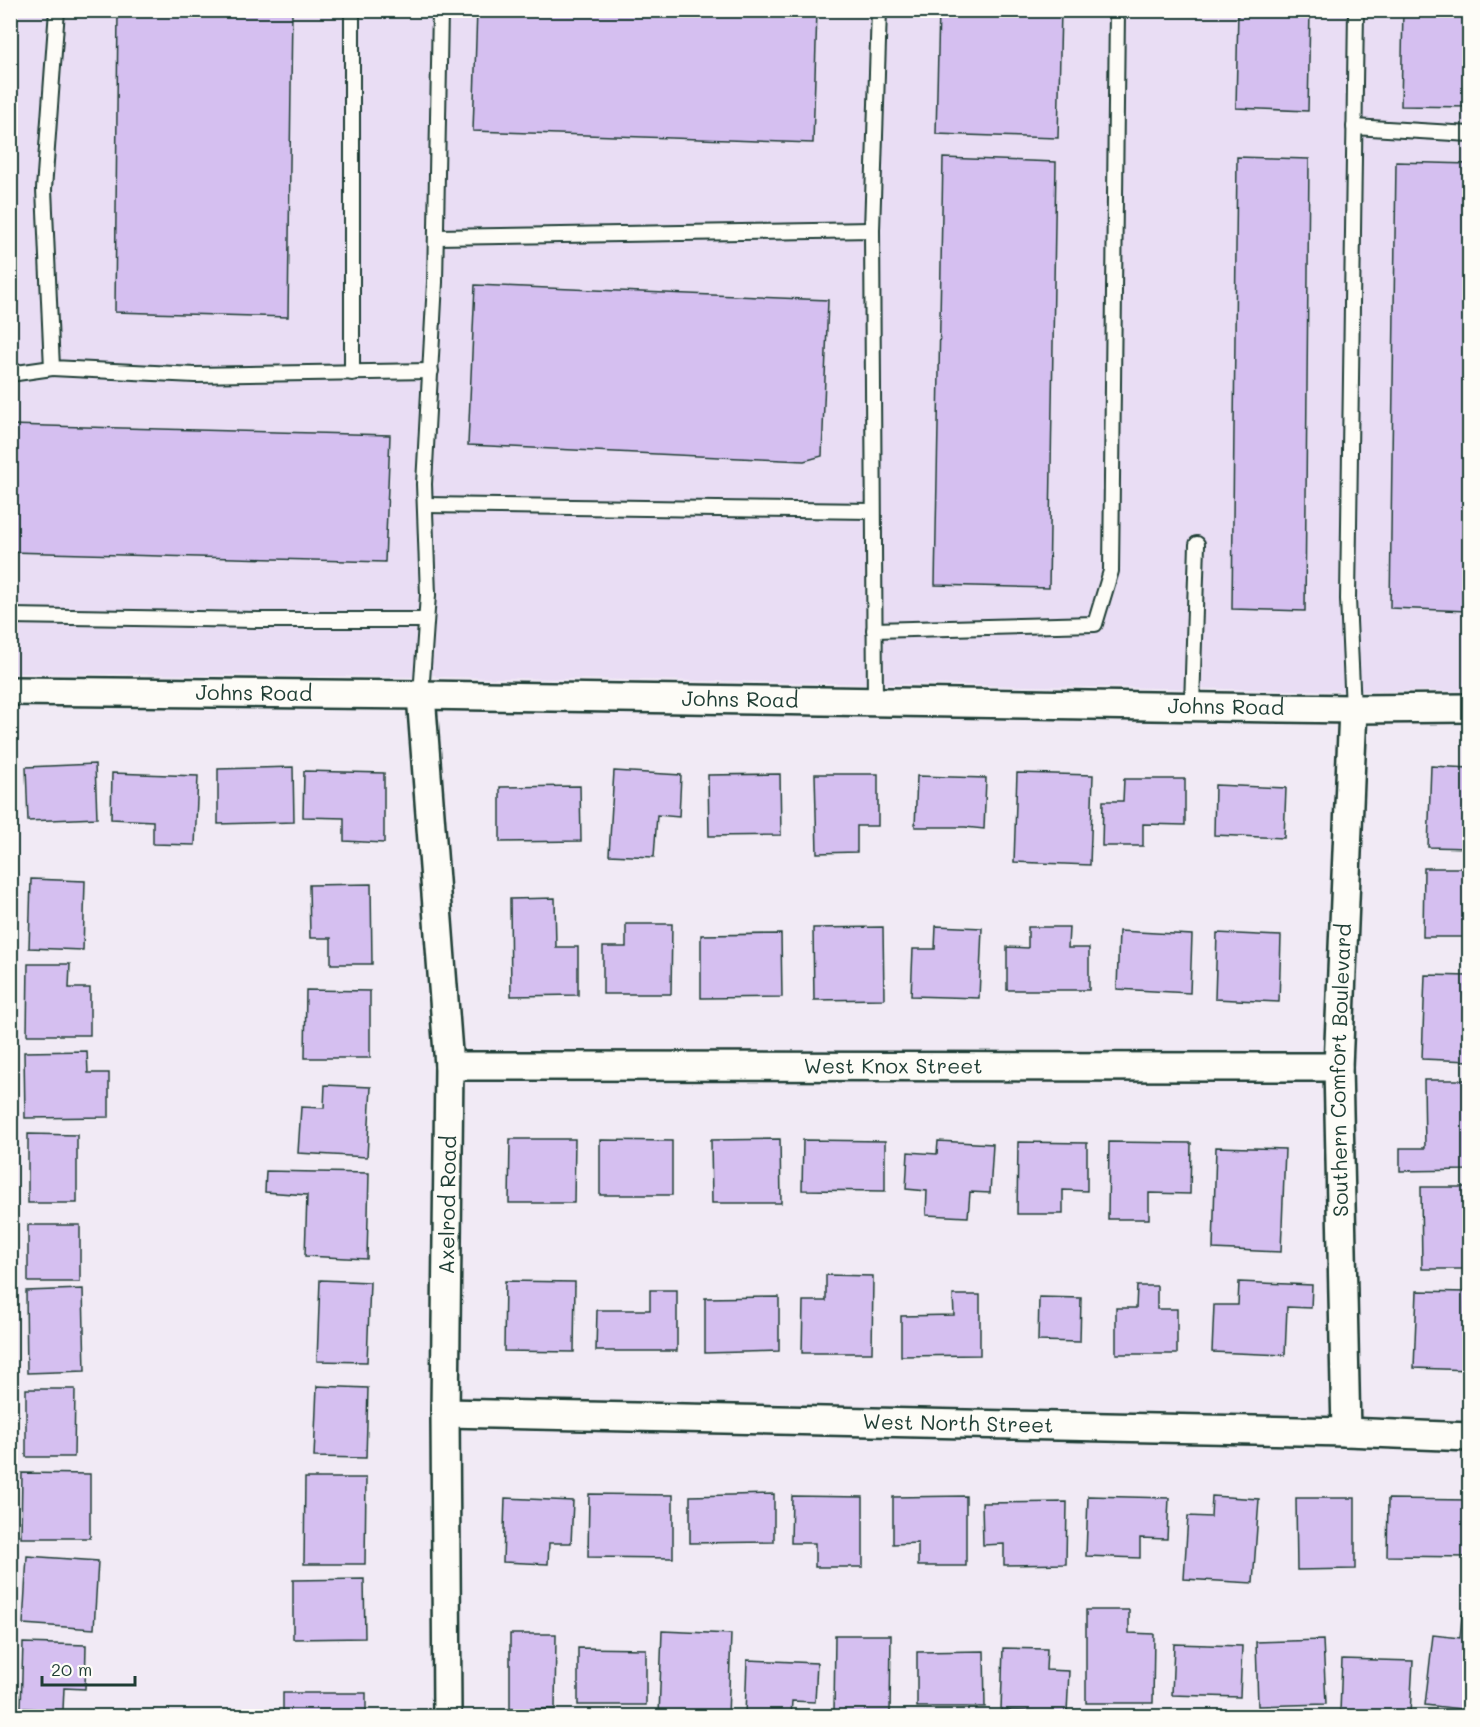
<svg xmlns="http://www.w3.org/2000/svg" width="1480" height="1727" font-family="Mali,sans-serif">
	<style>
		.built { fill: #e9ddf4 }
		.building { fill: #d5bff0; stroke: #1f3d34; stroke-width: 1.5 }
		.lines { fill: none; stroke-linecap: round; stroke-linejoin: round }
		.service-casing { stroke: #1f3d34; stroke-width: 18 }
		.minor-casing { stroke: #1f3d34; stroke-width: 32 }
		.service { stroke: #fdfcf7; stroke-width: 14 }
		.minor { stroke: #fdfcf7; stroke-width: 27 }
		.labels { text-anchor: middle; stroke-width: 6; stroke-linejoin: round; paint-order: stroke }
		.street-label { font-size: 21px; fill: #1f3d34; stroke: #fdfcf7 }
	</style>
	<rect width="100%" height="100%" fill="#f1eaf5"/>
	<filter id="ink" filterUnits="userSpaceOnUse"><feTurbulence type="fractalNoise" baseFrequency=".0167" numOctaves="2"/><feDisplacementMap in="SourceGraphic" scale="12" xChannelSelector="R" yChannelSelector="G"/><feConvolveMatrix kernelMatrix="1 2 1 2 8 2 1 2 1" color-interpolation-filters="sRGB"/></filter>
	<g filter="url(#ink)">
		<path class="built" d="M11,11h1458v680h-116l-917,-14 -1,-2 -14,2 -410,-4z"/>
		<g class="building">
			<path d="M118,10h174l-4,307 -173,-5z"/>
			<path d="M477,10h340l-4,133 -340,-12z"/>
			<path d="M939,10h122l-3,128 -122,-4z"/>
			<path d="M1238,10h72l-2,101 -72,-3z"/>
			<path d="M1403,10h67v97l-69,-1z"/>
			<path d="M1237,157l72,2 -4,452 -73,-2z"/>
			<path d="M943,158l113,4 -7,426 -114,-3z"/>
			<path d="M1396,162l74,2 -2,447 -78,-3z"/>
			<path d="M475,285l353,15 -6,156 -18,5 -336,-16z"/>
			<path d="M10,425l380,10 -5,127 -375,-10z"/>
			<path d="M95,764l2,54 -69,3 -2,-54z"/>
			<path d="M1431,766l39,2v80l-42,-1z"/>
			<path d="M293,767l1,55 -76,2v-55z"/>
			<path d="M304,771l80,2v70l-40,-2v-23l-41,-1z"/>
			<path d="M614,771l67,4 -2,42 -22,-2 -3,42 -45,-2z"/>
			<path d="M112,773l86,3 -3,69 -42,-1v-23l-42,-2z"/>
			<path d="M1017,773l76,2 -3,90 -76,-3z"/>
			<path d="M780,774l1,61 -72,1 -1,-61z"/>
			<path d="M815,774h63v52h-21v26l-40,1z"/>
			<path d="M917,776l69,2 -2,51 -19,-2h-50z"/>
			<path d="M1124,779h61v46l-42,-1v22h-41l1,-45h20z"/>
			<path d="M1215,785l71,3 -2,50 -70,-3z"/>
			<path d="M580,786l1,55 -81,1v-55z"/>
			<path d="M1424,868h46v69h-47z"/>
			<path d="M31,879l54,2 -2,69 -54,-2z"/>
			<path d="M371,884l1,80h-41v-26h-21l-1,-53z"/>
			<path d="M555,898l1,49h22v48l-67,1 -1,-97z"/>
			<path d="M626,924h46l-1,70h-68v-47h23z"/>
			<path d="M936,926l46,2 -3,70 -68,-2 2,-47h22z"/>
			<path d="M883,927l1,72 -70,1 -1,-72z"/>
			<path d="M1028,927h41l-1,21h21v42h-82v-43l21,1z"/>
			<path d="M1119,931l73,4 -2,58 -73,-4z"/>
			<path d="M1217,933l64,3 -2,66 -64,-3z"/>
			<path d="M781,934l1,63 -81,1v-63z"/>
			<path d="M28,964h42l-1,24h21v47h-63z"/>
			<path d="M1425,975l45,1v85l-48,-2z"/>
			<path d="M306,990l64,1v67h-65z"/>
			<path d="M87,1051l1,22h21v44l-84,1 -1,-66z"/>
			<path d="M1424,1080h46v90l-70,1v-23h25z"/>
			<path d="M325,1085l46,2 -4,70 -69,-4 3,-46 23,1z"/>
			<path d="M28,1134l49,1v68h-49z"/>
			<path d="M510,1139h65l-1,64h-65z"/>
			<path d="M780,1139l1,64h-69l-1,-63z"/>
			<path d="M600,1140l72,1v54h-72z"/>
			<path d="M803,1140l82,1v50l-83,-1z"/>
			<path d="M938,1141l55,3 -3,49 -20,-1 -2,25 -42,-2 1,-24 -21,-2 2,-37 29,2z"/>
			<path d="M1018,1142l69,1v48l-24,-1v24h-46z"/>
			<path d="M1109,1142l82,1 -1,51 -41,-1v26h-41z"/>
			<path d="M1216,1147l69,2 -4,103 -68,-3z"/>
			<path d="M266,1171l103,2 -2,86 -62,-3 2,-61 -42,-3z"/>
			<path d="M1421,1187h45v20h4v41h-4v21h-44z"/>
			<rect x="28" y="1225" width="52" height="57"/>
			<path d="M826,1275l47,1 -1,77h-70l1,-52h23z"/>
			<path d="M320,1280l50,2 -3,80 -50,-1z"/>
			<path d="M505,1281l70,1 -1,70 -70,-1z"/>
			<path d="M1239,1282l73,3 -1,23 -24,-1 -2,48 -73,-3 2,-47h24z"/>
			<path d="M1137,1286h20v23h20v45h-61v-46h20z"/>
			<path d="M83,1289l2,82 -58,2 -1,-82z"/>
			<path d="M650,1290h27v61h-81l1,-41h53z"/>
			<path d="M1417,1291l49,1 -1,26h5v52l-56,-2z"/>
			<path d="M953,1295h27v60l-79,1v-40l53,-1z"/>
			<path d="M779,1297v54l-74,2v-55z"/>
			<path d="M1039,1297l42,1 -1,44 -42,-1z"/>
			<path d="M317,1386l51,2 -2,70 -52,-1z"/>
			<path d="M26,1389h49l-1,68h-48z"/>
			<path d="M22,1473l68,1v64h-69z"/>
			<path d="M305,1478h61l-1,86h-61z"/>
			<path d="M589,1494l84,1v63l-85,-1z"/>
			<path d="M774,1494v48l-84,1v-47z"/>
			<path d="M792,1496l71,1v70h-48v-24h-24z"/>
			<path d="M966,1496v70h-48v-23l-25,1v-47z"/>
			<path d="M1088,1496l81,2 -2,41 -27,-1v20l-54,-2z"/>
			<path d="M1212,1496l47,3 -6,84 -69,-4 4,-63 23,1z"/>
			<path d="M505,1498l68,3 -2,42h-22l-1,21 -45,-2z"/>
			<path d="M1296,1498h59v71l-58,1z"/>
			<path d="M1388,1499l82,1v57l-83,-1z"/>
			<path d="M1067,1502l-1,62 -62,1v-21l-21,1 -1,-42z"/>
			<path d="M27,1556l71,5 -4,68 -71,-5z"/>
			<path d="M364,1579l1,59 -72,1v-59z"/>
			<path d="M1086,1610h43v23l25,1 -1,69h-67z"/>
			<path d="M1462,1615l8,1v94l-45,-5 8,-70 27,3z"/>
			<path d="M662,1631l69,3 -3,82h-69z"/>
			<path d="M510,1634h46l-1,75h-45z"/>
			<path d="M835,1635h56l-1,79h-56z"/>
			<path d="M1323,1640l3,64 -68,2 -2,-64z"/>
			<path d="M23,1643l63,2 -1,44 -21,-1 -1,22 -42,-2z"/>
			<path d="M1174,1644l68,2 -2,51 -68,-2z"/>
			<path d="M578,1648l68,1v56h-68z"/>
			<path d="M1003,1648l44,1 -1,21 23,1 -2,42 -66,-3z"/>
			<path d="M984,1651l1,56h-68v-55z"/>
			<path d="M1342,1659l71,2 -3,53 -70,-2z"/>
			<path d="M747,1660l70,3 -2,39 -23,-1 -1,15h-46z"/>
			<rect x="283" y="1693" width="83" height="23"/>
		</g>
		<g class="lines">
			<defs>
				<g id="service">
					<path d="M57,10l-13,179 8,179 143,7 236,-4"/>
					<path d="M352,10v363"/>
					<path d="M1354,127l116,7"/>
					<path d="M872,230l7,-220"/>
					<path d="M436,237l436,-7 3,471"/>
					<path d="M10,374l42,-6"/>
					<path d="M425,505l448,6"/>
					<path d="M10,616l248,4h168"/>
					<path d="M874,630l221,-6 16,-53 6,-561"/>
					<path d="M421,695l7,-100 -4,-111 11,-202 5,-272"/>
					<path d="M1192,706l5,-162"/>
					<path d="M1353,709l-5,-110 8,-589"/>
				</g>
				<g id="minor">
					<path id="s1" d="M10,691l411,4 932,14 117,-1"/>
					<path d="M421,695l28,371 -4,347 2,303"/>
					<path id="s2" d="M449,1066l889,1"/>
					<path id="s3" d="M445,1413l901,19 124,5"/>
					<path id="s4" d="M1346,1432l-8,-365 15,-358"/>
				</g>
			</defs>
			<use href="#service" class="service-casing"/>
			<use href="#minor" class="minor-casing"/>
			<use href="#service" class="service"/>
			<use href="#minor" class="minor"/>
		</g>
	</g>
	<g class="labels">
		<g class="street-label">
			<text dy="7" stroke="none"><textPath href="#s1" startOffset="244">Johns Road</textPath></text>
			<text dy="7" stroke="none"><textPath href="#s1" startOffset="730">Johns Road</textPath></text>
			<text dy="7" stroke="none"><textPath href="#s1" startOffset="1216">Johns Road</textPath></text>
			<text dy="7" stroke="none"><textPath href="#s2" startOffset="444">West Knox Street</textPath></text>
			<text dy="7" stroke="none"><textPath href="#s4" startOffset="362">Southern Comfort Boulevard</textPath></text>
			<text transform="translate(448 1205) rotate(-89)" y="7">Axelrod Road</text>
			<text dy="7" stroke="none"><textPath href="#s3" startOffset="513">West North Street</textPath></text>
		</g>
	</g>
	<rect width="1480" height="1727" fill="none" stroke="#fdfcf7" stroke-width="36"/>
	<rect x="18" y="18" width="1444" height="1691" fill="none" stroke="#1f3d34" stroke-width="2" filter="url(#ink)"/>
	<path d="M42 1676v9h93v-9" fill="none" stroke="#1f3d34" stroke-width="3"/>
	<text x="51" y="1676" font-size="18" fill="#1f3d34" stroke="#fdfcf7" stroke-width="4.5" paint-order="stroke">20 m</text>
</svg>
